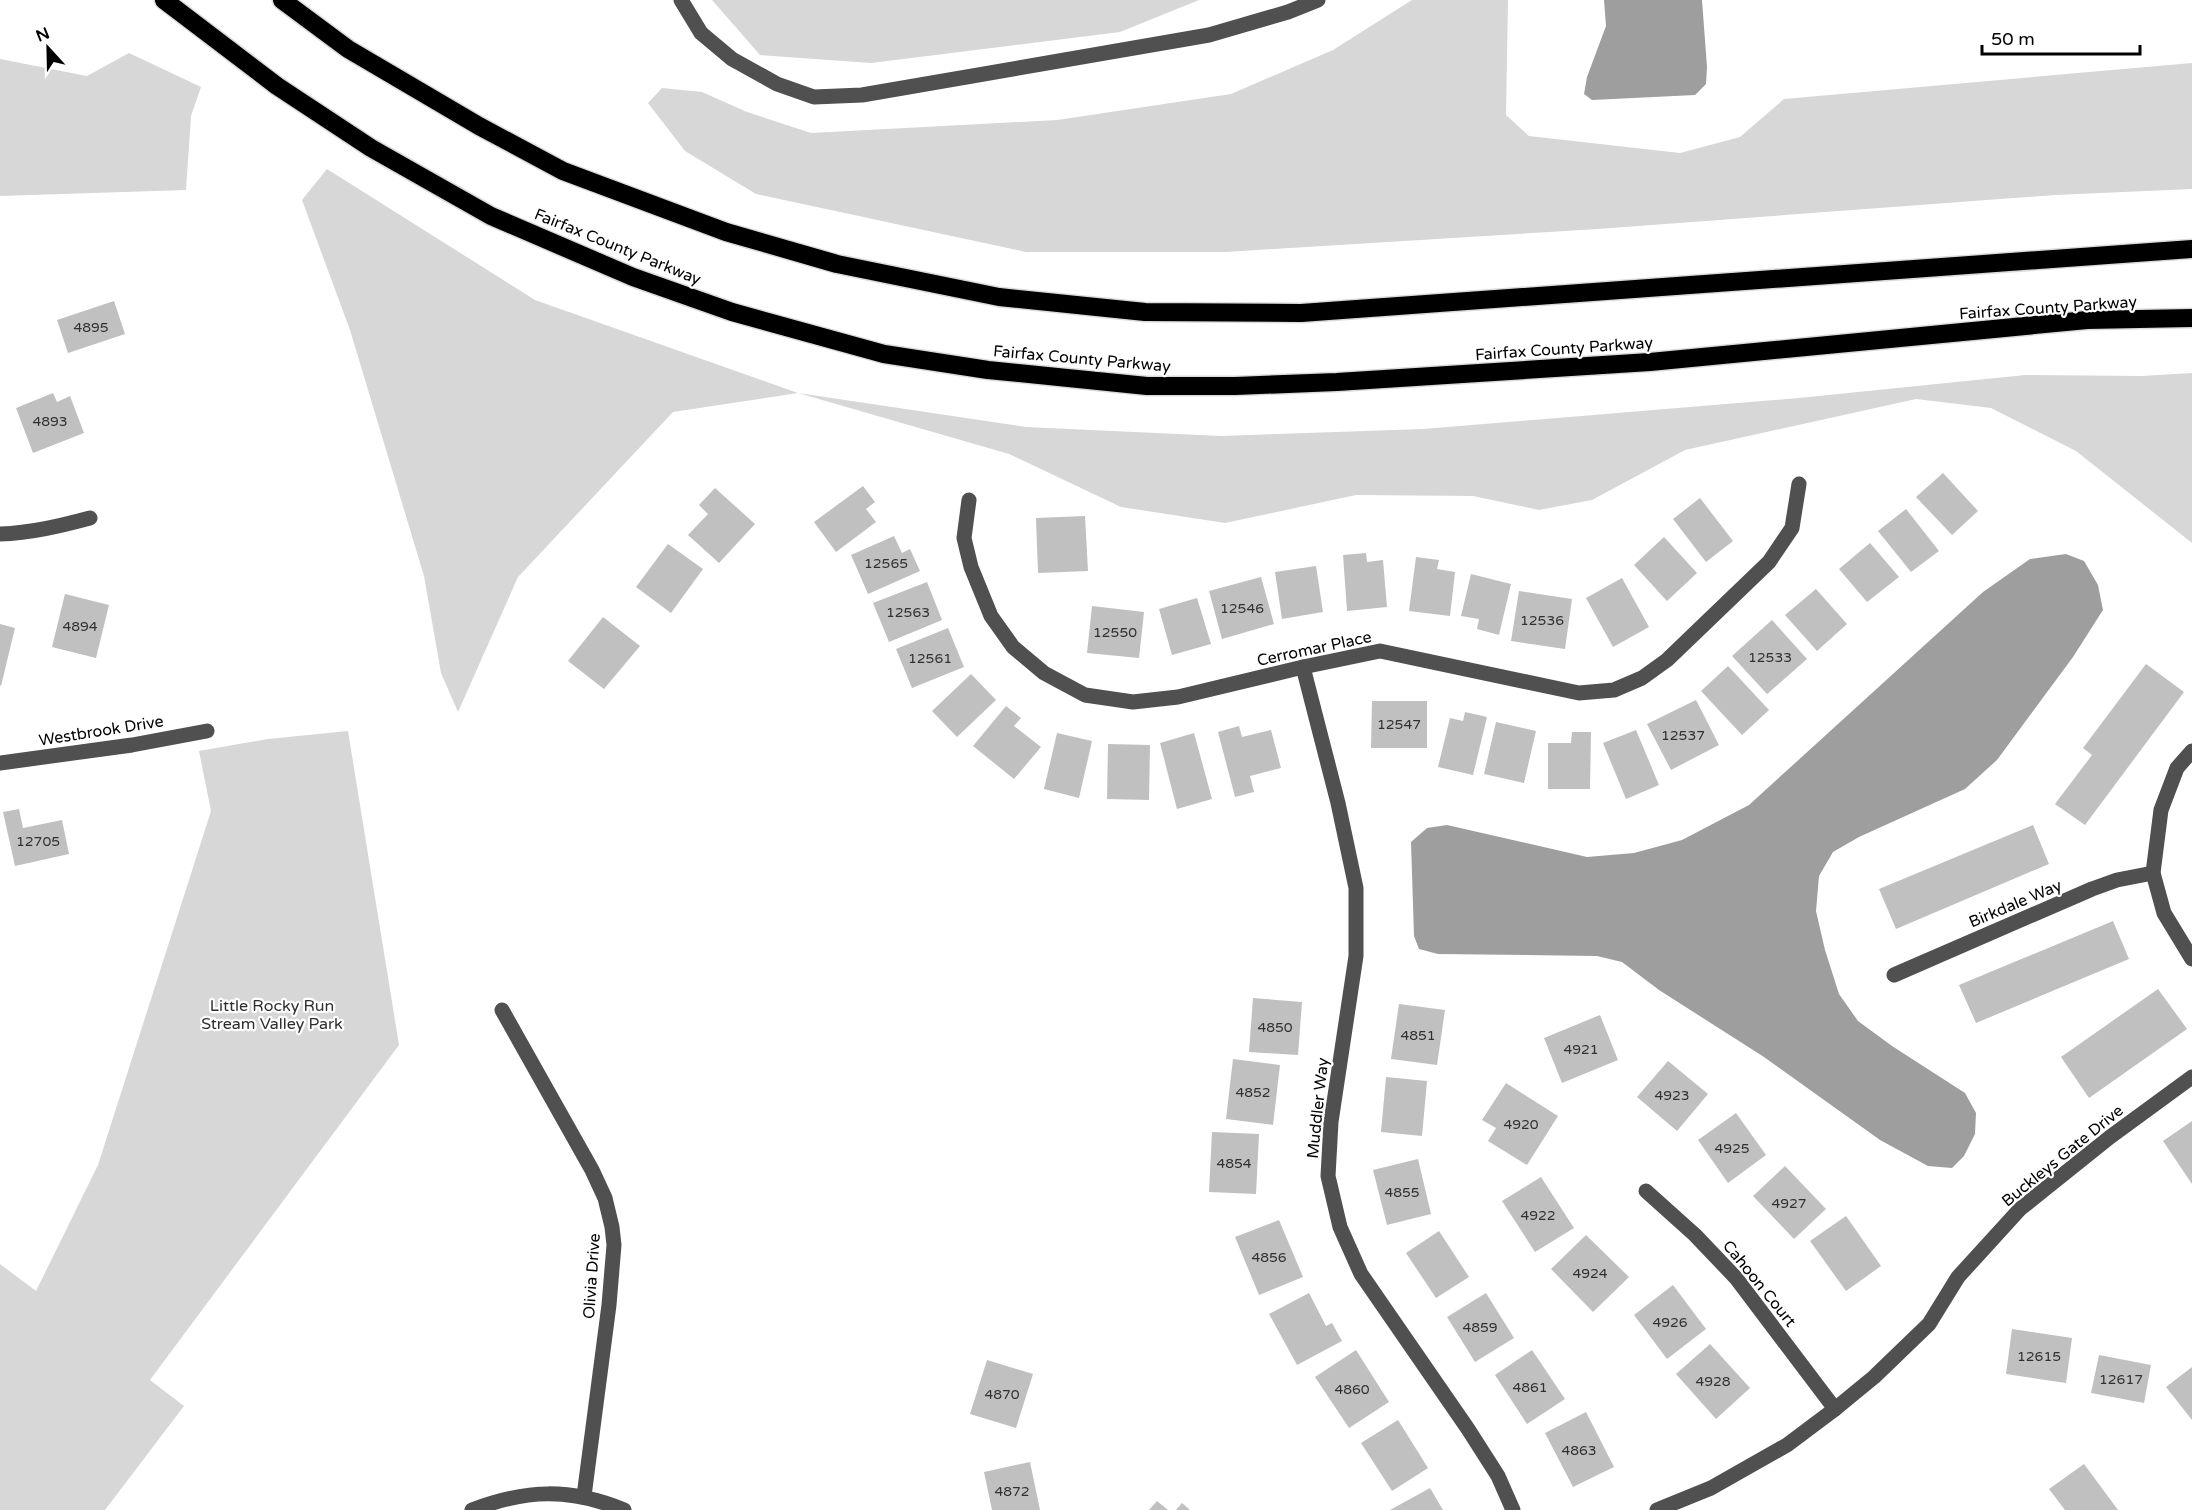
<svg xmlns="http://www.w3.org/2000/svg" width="2192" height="1510" font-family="'Varela Round',sans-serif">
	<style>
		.green { fill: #d7d7d7 }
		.water { fill: #9e9e9e }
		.building { fill: #c0c0c0 }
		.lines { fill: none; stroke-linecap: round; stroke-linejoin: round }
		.highway-casing { stroke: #dbdbdb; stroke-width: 21 }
		.minor { stroke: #505050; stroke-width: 15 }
		.highway { stroke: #000; stroke-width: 18 }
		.labels { text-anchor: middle; stroke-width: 4.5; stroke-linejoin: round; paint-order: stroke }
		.number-label { font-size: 14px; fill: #303030 }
		.street-label { font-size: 16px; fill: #000; stroke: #fff }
		.park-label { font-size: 16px; fill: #2e2e2e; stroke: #fff }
	</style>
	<rect width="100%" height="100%" fill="#fff"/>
	<g class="green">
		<path d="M712,0h487l-79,32 -249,31 -111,-8z"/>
		<path d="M1412,0h96l-2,115 23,21 151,17 60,-16 44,-38 408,-36v126l-137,6 -457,34 -373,23h-199l-270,-58 -71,-43 -37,-48 14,-15 40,4 45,20 64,21 246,-13 174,-26 102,-44z"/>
		<path d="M129,53l72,34 -10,29 -5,74 -186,6v-137l87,17z"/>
		<path d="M327,169l208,131 263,93 228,34 195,9 202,-7 376,-31 226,-23 116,1 51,-3v170l-116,-92 -85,-43 -75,-9 -231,51 -93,50 -53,10 -66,-14 -117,-1 -131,28 -104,-16 -112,-53 -211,-61 -125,19 -155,165 -60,135 -17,-39 -17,-97 -74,-246 -48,-130z"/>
		<path d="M348,731l51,314 -249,335 34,26 -79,104h-105v-246l36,27 62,-126 113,-354 -12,-60 69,-12z"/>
	</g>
	<g class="water">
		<path d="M1604,0h98l5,67 -1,17 -11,11 -103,5 -8,-6 3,-17 19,-51z"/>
		<path d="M2066,554l18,7 14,24 5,25 -30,47 -76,103 -32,29 -106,48 -26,15 -14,24 -3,35 9,39 14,44 19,27 34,25 73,47 11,20 -1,21 -11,22 -12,12 -24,-2 -48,-26 -116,-83 -105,-67 -37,-28 -25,-6 -159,-2 -19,-5 -5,-13 -3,-94 16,-14 20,-3 140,32 47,-4 48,-13 67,-35 234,-213 47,-33z"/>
	</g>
	<g class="building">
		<path d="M114,301l11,33 -57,19 -11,-33z"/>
		<path d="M53,393l4,9 13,-6 14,37 -51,20 -17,-45z"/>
		<path d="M1943,473l35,38 -26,24 -36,-38z"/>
		<path d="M863,486l12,16 -9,7 10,13 -40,30 -22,-30z"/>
		<path d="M715,488l40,36 -36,39 -31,-28 20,-21 -9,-9z"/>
		<path d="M1700,498l33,43 -27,21 -33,-43z"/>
		<path d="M1906,509l33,42 -28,21 -33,-41z"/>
		<path d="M1085,516l3,55 -50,2 -2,-55z"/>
		<path d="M894,536l8,17 8,-4 10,22 -52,23 -17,-39z"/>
		<path d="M1664,537l33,36 -30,28 -33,-36z"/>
		<path d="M1870,543l29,34 -32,25 -28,-33z"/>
		<path d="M668,544l35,25 -32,44 -35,-26z"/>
		<path d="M1366,553l1,9 16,-2 4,47 -40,4 -4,-56z"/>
		<path d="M1416,557l23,3 -2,9 18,3 -5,44 -41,-5z"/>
		<path d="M1316,566l7,46 -41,7 -7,-47z"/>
		<path d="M1471,574l40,10 -12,51 -22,-6 2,-10 -18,-3z"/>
		<path d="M1261,577l13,47 -52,15 -13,-48z"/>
		<path d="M1622,578l27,49 -36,20 -27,-49z"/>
		<path d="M927,582l15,38 -53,22 -16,-39z"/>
		<path d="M1816,589l31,35 -30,27 -32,-36z"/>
		<path d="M1519,591l53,8 -7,50 -54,-8z"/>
		<path d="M65,594l44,11 -13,53 -44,-11z"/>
		<path d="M1197,598l14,46 -39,11 -13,-46z"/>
		<path d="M1092,606l52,6 -5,46 -52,-5z"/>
		<path d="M603,617l37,29 -36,43 -36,-28z"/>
		<path d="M1772,620l35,39 -40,35 -35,-38z"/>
		<path d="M0,624l15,4 -14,58 -1,-1z"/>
		<path d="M948,628l16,39 -52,21 -16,-39z"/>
		<path d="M2146,664l38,28 -99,133 -30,-21 37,-49 -9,-7z"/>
		<path d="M1728,666l41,44 -27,25 -41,-44z"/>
		<path d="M971,674l25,26 -39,37 -25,-26z"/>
		<path d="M1696,700l23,45 -48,25 -24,-46z"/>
		<path d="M1372,701h55v47h-56z"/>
		<path d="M1006,706l15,12 -7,8 27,21 -27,32 -41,-33z"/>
		<path d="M1465,712l22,5 -14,58 -35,-8 12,-49 13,3z"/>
		<path d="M1496,722l40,9 -12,52 -40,-9z"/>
		<path d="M1239,726l3,11 29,-7 10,38 -31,8 4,16 -19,5 -17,-65z"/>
		<path d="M1636,730l23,55 -33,14 -23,-56z"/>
		<path d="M1572,732h19l-1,57h-42v-46h23z"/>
		<path d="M1057,733l35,8 -13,57 -35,-9z"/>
		<path d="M1194,733l18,66 -35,10 -17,-66z"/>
		<path d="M1108,744l42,1 -1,55 -42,-1z"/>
		<path d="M19,809l4,19 39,-8 7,34 -54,12 -12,-54z"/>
		<path d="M2033,825l16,39 -153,65 -17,-40z"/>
		<path d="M2113,921l16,38 -153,64 -17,-38z"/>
		<path d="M2158,989l29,40 -98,69 -28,-41z"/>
		<path d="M1253,998l49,4 -4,53 -49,-3z"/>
		<path d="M1399,1004l46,6 -8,55 -46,-6z"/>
		<path d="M1600,1015l18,45 -56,23 -18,-45z"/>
		<path d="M1233,1059l47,6 -7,60 -47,-6z"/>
		<path d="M1668,1061l40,33 -31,37 -40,-34z"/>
		<path d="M1386,1077l41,4 -5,55 -41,-4z"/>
		<path d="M1506,1083l52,33 -31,49 -39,-24 8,-13 -14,-8z"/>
		<path d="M1736,1113l30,42 -38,28 -30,-43z"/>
		<path d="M2192,1121v63l-29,-43z"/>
		<path d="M1212,1132l47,2 -3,60 -47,-2z"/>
		<path d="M1418,1159l13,55 -44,11 -14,-55z"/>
		<path d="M1785,1166l41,43 -32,30 -41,-43z"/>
		<path d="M1541,1177l33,51 -39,24 -33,-51z"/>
		<path d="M1846,1216l35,50 -35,25 -36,-50z"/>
		<path d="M1279,1220l24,57 -44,18 -24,-58z"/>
		<path d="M1439,1231l30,46 -33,21 -30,-45z"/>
		<path d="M1586,1235l43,42 -36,35 -42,-43z"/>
		<path d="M1673,1285l33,44 -39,30 -33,-44z"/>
		<path d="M1309,1293l17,33 6,-3 10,18 -45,24 -28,-51z"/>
		<path d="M1486,1293l28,45 -39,24 -28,-45z"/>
		<path d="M2012,1329l60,9 -6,45 -60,-9z"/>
		<path d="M1710,1344l40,44 -34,31 -40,-45z"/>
		<path d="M1356,1350l33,52 -40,26 -34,-51z"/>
		<path d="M1532,1350l33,49 -38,25 -32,-49z"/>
		<path d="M2099,1355l52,10 -7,38 -53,-10z"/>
		<path d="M987,1360l46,14 -17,54 -46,-14z"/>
		<path d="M2192,1367v53l-26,-33z"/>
		<path d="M1586,1412l28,55 -41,20 -28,-54z"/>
		<path d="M1398,1420l30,48 -36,23 -31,-48z"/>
		<path d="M1030,1462l10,48h-48l-8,-38z"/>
		<path d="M2084,1464l34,46h-53l-16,-21z"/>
		<path d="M1430,1488l13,22h-53z"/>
		<path d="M1157,1501l11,9h-19z"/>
		<path d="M1182,1503l8,7h-14z"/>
	</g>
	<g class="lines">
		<defs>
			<g id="highway">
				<path d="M164,0l113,86 94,62 120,68 142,61 99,35 152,42 104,16 159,16h88l102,-4 313,-20 437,-42 105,-2"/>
				<path d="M282,0l66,49 131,77 84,45 163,61 111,32 162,33 146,15 156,1 891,-64"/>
			</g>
		</defs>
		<use href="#highway" class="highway-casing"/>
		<g class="minor">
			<path d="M681,0l20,33 31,26 45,25 37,13 48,-2 347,-60 79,-23 30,-12"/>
			<path d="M969,500l-5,38 7,29 20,49 22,31 31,26 41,22 48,7 45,-5 125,-30 77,-16 199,42 35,-3 28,-12 25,-18 102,-98 23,-34 7,-44"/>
			<path d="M0,534c31,-1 60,-8 90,-16"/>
			<path d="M1303,667l35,136 18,85v68l-25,166 -3,54 12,51 21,47 107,155 30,47 15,34"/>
			<path d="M2192,751l-15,17 -16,42 -8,63 11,40 28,46"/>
			<path d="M0,763l132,-18 75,-14"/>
			<path d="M1894,975l198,-86 25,-9 36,-7"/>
			<path d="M502,1010l90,160 13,28 7,29 2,18 -5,60 -25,191"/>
			<path d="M1646,1191l49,44 41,43 99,131"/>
			<path d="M472,1510c55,-21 98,-22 152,0"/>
			<path d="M1657,1510l54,-22 76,-43 48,-36 39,-32 55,-53 29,-47 62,-68 90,-72 82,-60"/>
		</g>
		<use href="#highway" class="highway"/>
	</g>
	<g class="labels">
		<g class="number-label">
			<text x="91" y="332">4895</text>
			<text x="50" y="426">4893</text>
			<text x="886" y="568">12565</text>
			<text x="1242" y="613">12546</text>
			<text x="908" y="617">12563</text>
			<text x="1542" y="625">12536</text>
			<text x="80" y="631">4894</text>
			<text x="1115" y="637">12550</text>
			<text x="1770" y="662">12533</text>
			<text x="930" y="663">12561</text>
			<text x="1399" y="729">12547</text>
			<text x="1683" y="740">12537</text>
			<text x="38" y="846">12705</text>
			<text x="1275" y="1032">4850</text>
			<text x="1418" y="1040">4851</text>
			<text x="1581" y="1054">4921</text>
			<text x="1253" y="1097">4852</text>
			<text x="1672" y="1100">4923</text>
			<text x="1521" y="1129">4920</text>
			<text x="1732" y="1153">4925</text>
			<text x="1234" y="1168">4854</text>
			<text x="1402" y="1197">4855</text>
			<text x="1789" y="1208">4927</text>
			<text x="1538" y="1220">4922</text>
			<text x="1269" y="1262">4856</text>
			<text x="1590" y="1278">4924</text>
			<text x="1670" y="1327">4926</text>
			<text x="1480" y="1332">4859</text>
			<text x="2039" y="1361">12615</text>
			<text x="2121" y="1384">12617</text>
			<text x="1713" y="1386">4928</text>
			<text x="1530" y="1392">4861</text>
			<text x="1352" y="1394">4860</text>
			<text x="1002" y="1399">4870</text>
			<text x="1579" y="1455">4863</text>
			<text x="1012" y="1496">4872</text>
		</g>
		<g class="street-label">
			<text transform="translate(618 246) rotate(22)" y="6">Fairfax County Parkway</text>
			<text transform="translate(2048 307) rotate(-4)" y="6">Fairfax County Parkway</text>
			<text transform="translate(1564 348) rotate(-4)" y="6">Fairfax County Parkway</text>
			<text transform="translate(1082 358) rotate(5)" y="6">Fairfax County Parkway</text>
			<text transform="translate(1314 648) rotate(-12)" y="6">Cerromar Place</text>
			<text transform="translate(101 730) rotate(-9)" y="6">Westbrook Drive</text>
			<text transform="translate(2015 903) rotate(-23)" y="6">Birkdale Way</text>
			<text transform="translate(1317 1108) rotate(-84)" y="6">Muddler Way</text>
			<text transform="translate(2062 1155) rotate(-39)" y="6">Buckleys Gate Drive</text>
			<text transform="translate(591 1276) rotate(-86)" y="6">Olivia Drive</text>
			<text transform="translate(1760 1283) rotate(51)" y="6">Cahoon Court</text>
		</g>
		<g class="park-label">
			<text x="272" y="1011">Little Rocky Run<tspan x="272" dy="18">Stream Valley Park</tspan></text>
		</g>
	</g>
	<g transform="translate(48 48) rotate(338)" stroke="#ffffff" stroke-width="4.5" paint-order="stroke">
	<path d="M0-4.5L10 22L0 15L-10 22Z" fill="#000000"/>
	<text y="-9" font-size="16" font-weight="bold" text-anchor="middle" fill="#000000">N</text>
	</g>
	<path d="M1982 45v9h158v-9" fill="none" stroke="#000000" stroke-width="3"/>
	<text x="1991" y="45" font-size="18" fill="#000000" stroke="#ffffff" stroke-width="4.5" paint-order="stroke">50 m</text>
</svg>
